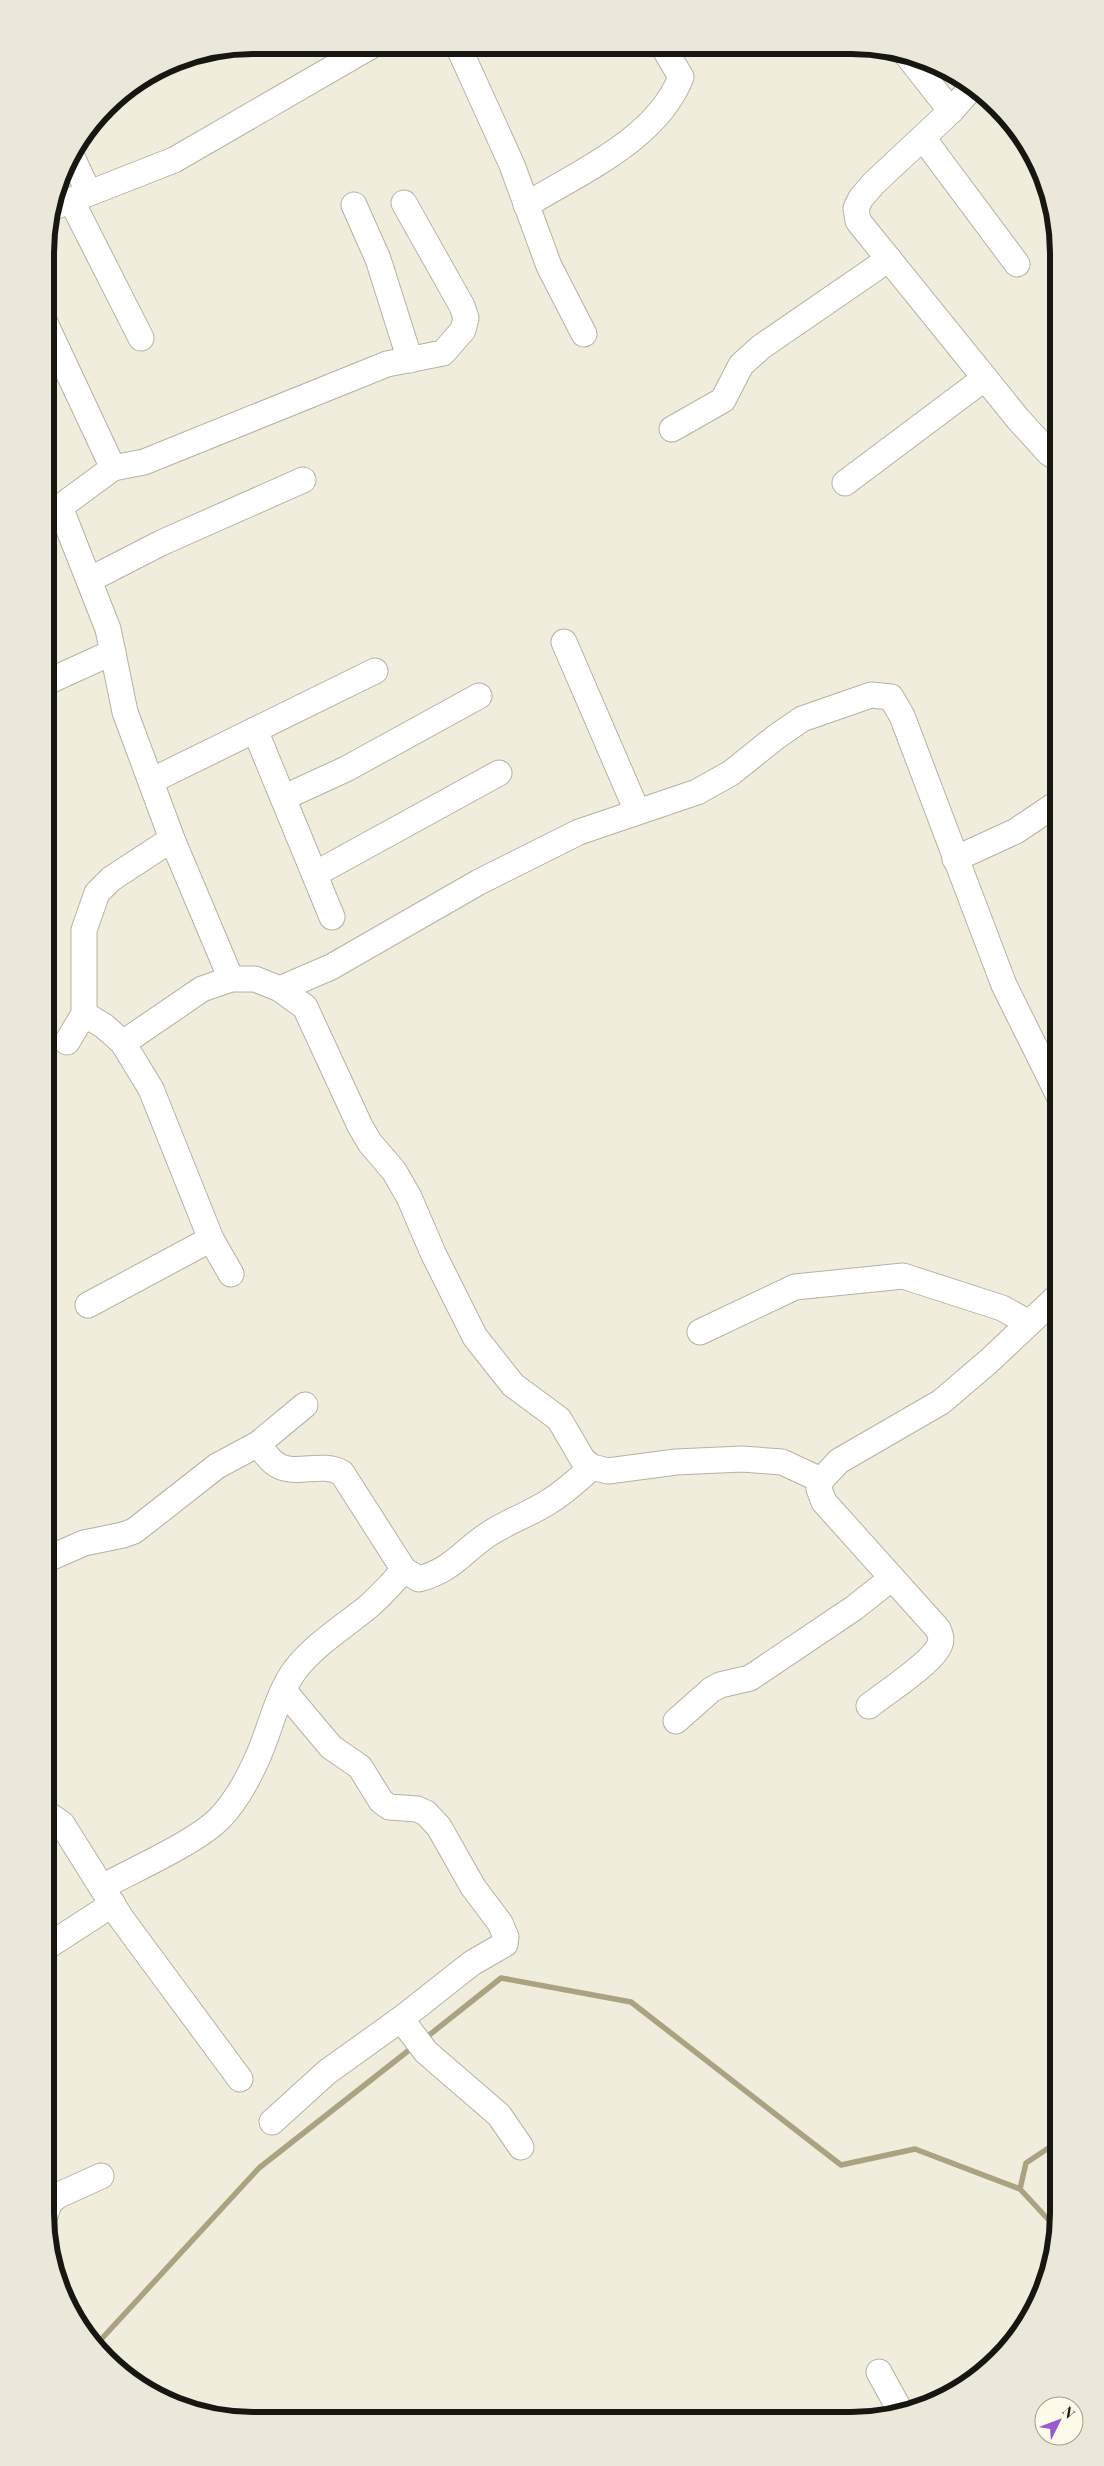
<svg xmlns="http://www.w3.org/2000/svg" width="1104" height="2466" font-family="'Playfair Display',serif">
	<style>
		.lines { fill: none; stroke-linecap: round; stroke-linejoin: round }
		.stream { stroke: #aba281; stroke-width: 5.5 }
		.minor-casing { stroke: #b6b2a3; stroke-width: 27 }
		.minor { stroke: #fff; stroke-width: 25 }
		.rim { fill: none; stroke: #171610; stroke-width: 6 }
	</style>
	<rect width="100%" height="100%" fill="#f1eddc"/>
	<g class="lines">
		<g class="stream">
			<path d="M423,2040l78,-62 130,24 210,163 74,-16 105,40 38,41"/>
			<path d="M1020,2189l6,-26 33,-22"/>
			<path d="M95,2346l164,-178 154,-121"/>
		</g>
		<defs>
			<g id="minor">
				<path d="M458,46l54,119 37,101 35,68"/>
				<path d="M906,54l45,57"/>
				<path d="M973,86l-22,25 -77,72 -13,15 -5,10 2,13 160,198 31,34 10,7"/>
				<path d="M923,138l94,126"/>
				<path d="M71,155l18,38"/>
				<path d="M71,200l70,138"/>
				<path d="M354,205l24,54 32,101"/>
				<path d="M526,205c54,-33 131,-66 155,-128l-17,-29"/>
				<path d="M54,207l120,-47 197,-114"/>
				<path d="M45,323l68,145 -53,39 48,122 17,83 47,127 59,140"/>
				<path d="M672,429l51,-29 18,-35 20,-18 128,-88"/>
				<path d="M113,468l31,-6 243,-98 56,-11 20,-23 3,-12 -4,-12 -58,-103"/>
				<path d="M845,483l140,-105"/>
				<path d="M89,580l72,-37 142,-63"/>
				<path d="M564,642l73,169"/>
				<path d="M45,683l68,-31"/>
				<path d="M255,730l77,187"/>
				<path d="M151,781l224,-110"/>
				<path d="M283,798l63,-29 133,-73"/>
				<path d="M955,859l61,-28 43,-29"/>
				<path d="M315,874l184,-101"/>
				<path d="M280,989l51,-22 148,-85 100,-50 118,-40 34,-19 45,-36 26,-18 69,-24 20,2 11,19 102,269 55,111"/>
				<path d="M84,1014l20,12 19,17 28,46 60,150 20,35"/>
				<path d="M67,1042l17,-28v-84l13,-37 14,-14 61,-40"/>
				<path d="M123,1043l79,-54 29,-10h24l25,10 25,18 55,119 10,17 24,28 15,26 24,56 42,84 38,48 46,34 24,41 9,7 16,4 68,-9 66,-3 40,3 39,18"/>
				<path d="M88,1305l123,-66"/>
				<path d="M700,1332l95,-45 108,-11 99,32 27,15"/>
				<path d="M258,1444c4,5 9,13 15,18 19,17 48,-2 69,11l62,97 15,9c35,-9 46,-31 73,-47 19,-12 40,-19 58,-31 16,-10 29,-22 42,-34"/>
				<path d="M45,1560l39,-17 39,-8 11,-4 83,-65 41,-22 47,-39"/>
				<path d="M869,1706c16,-13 65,-44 71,-62 2,-6 0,-10 -2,-15l-114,-127 -5,-13 2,-9 18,-19 102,-59 48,-41 70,-66"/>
				<path d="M676,1721l35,-31 9,-5 30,-7 104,-70 38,-30"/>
				<path d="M45,1812l17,12 59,94 119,161"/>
				<path d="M102,1887c33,-18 93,-44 118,-69 15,-16 27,-37 36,-57 14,-29 20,-65 39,-91 20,-26 50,-44 74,-64 13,-11 24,-24 35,-36"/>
				<path d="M45,1948l68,-44"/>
				<path d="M401,2019l25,33 73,63 22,32"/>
				<path d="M272,2122l55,-50 74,-53 71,-56 33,-19 1,-7 -6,-14 -27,-36 -34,-60 -13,-14 -9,-4 -28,-2 -8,-6 -21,-34 -29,-20 -47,-56"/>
				<path d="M45,2216l4,-12 8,-8 44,-20"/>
				<path d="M879,2372l23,42"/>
			</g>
		</defs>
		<use href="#minor" class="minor-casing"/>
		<use href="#minor" class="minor"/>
	</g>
	<path d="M0 0H1104V2466H0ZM253 54H851A199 199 0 0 1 1050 253V2213A199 199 0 0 1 851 2412H253A199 199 0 0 1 54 2213V253A199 199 0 0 1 253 54Z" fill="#ece8d9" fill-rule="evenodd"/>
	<path class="rim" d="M253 54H851A199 199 0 0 1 1050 253V2213A199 199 0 0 1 851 2412H253A199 199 0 0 1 54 2213V253A199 199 0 0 1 253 54Z"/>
	<g transform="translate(1059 2421) rotate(48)"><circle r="24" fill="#fefaea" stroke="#a29f93"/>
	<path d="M0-4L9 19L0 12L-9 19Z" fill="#975ad1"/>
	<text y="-8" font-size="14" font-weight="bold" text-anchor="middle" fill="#171610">N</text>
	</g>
</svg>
